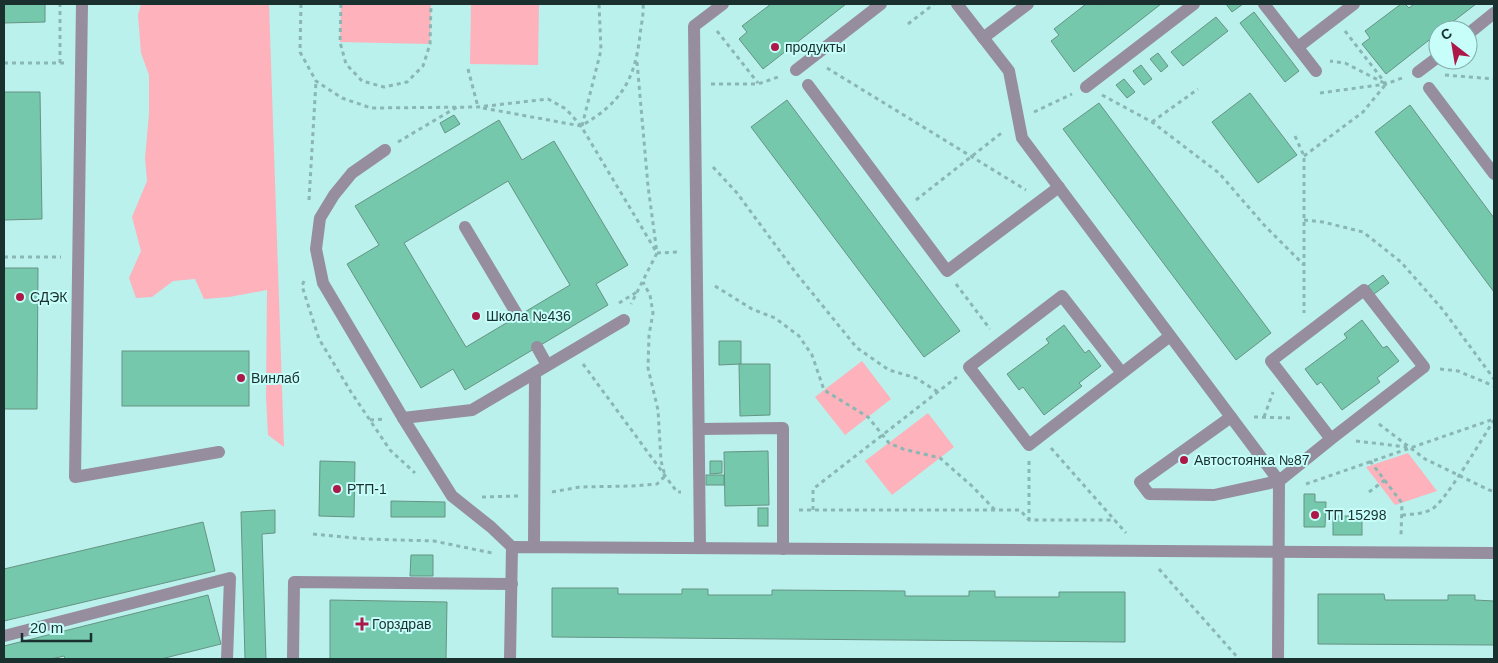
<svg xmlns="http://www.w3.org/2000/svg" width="1498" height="663" font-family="Helvetica,sans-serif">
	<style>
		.green { fill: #fdb2bc }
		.building { fill: #75c8ac; stroke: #669483; fill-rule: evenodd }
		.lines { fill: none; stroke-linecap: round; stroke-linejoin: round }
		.path { stroke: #8ab7b3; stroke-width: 3; stroke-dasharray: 4 4; stroke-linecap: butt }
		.lane { stroke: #968e9e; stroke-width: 12 }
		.poi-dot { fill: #ac1948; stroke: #c7fefa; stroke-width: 2 }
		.labels { text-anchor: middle; stroke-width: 4; stroke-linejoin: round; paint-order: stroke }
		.poi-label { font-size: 14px; fill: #1a302e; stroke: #c7fefa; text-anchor: start }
	</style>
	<rect width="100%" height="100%" fill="#baf1ec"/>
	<g class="green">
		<path d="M141,4h128l15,443 -16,-12 -2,-38 1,-107 -38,7 -25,2 -9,-20 -22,2 -21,16 -16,1 -7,-20 12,-27 -9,-34 15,-36 -2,-23 4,-44v-39l-8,-22 -3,-38z"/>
		<path d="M341,4h90l-1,40 -90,-2z"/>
		<path d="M471,4h68l-1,61 -68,-1z"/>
		<path d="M862,361l29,38 -46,36 -30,-38z"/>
		<path d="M928,413l26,34 -62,48 -27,-34z"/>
		<path d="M1408,453l29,38 -42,14 -29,-38z"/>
	</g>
	<g class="building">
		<path d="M4,4h41v18l-41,1z"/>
		<path d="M771,4h75l-83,65 -24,-30 8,-7 -5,-6z"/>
		<path d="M1086,4h10l1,1 2,-1h62l-87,68 -23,-31 8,-6 -5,-6z"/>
		<path d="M1226,4h17l-11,8z"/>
		<path d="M1401,4h4l4,4 5,-4h62l-34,26h-4v3l-52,41 -24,-30 8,-6 -5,-7z"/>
		<path d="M1254,12l45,59 -14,11 -45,-59z"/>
		<path d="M1216,17l12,14 -45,35 -12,-14z"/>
		<path d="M1158,53l10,13 -7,6 -11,-13z"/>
		<path d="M1141,65l11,14 -8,6 -11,-14z"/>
		<path d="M1124,79l11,13 -8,6 -11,-13z"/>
		<path d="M4,92h36l2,127 -38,1z"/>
		<path d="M1250,93l47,62 -39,28 -46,-61z"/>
		<path d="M787,100l173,231 -36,26 -173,-230z"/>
		<path d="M1099,103l172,230 -35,27 -173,-231z"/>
		<path d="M1410,105l84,113v74l-119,-160z"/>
		<path d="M454,115l6,9 -15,9 -5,-10z"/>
		<path d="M499,120l23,40 32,-19 74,124 -32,19 12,21 -143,85 -12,-21 -32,19 -74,-124 32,-19 -24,-39zM508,181l62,104 -104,62 -62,-104z"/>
		<path d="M4,268h34l-1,141h-33z"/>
		<path d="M1383,275l6,8 -15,11 -6,-8z"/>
		<path d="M1362,320l21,28 4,-2 12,15 -22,17 3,4 -38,28 -21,-28 -4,3 -12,-16 42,-31 -3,-4z"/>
		<path d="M1064,325l21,28 4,-3 12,16 -22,17 3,3 -38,29 -21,-28 -4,3 -12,-16 42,-31 -3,-4z"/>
		<path d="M719,341h22v23l-22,1z"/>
		<rect x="122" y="351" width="127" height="55"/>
		<path d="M739,364h31v51l-30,1z"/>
		<path d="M768,451l1,54 -44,1 -1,-54z"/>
		<path d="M320,461l35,1 -1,55 -35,-1z"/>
		<path d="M710,461h12v12l-12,1z"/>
		<rect x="706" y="475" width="18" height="10"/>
		<path d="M1304,494h11v8h11l-1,25h-21z"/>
		<path d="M391,501l54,1v15h-54z"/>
		<rect x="758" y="508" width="10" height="18"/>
		<path d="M275,510v23l-13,1 4,125h-21l-4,-147z"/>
		<rect x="1333" y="516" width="29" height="19"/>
		<path d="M203,522l12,49 -211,50v-52z"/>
		<path d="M411,555h22v21h-23z"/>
		<path d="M552,588h66v6h64v-5h26v6h64v-5l133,1v5h64v-5h26v6h64v-5h66v50l-573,-5z"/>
		<path d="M1318,594h66l1,6h63v-5h27v5l19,1v44l-176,-1z"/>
		<path d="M208,595l13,49 -60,15h-96l-1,-3 -13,3h-47v-13z"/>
		<path d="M330,600l117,2 -1,57h-116z"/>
	</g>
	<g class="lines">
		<g class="path">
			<path d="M301,4l-1,48 16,29 26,17 29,10 107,-1 70,-8 18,10 15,17 76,127 -26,51"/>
			<path d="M341,4l-1,38 6,22 16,17 22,6 23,-5 16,-16 7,-22 1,-40"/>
			<path d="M908,24l26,-20"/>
			<path d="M717,31l41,52"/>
			<path d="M1345,31l41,53 16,-6"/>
			<path d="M637,62l11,124 9,67 22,-1"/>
			<path d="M4,63h61"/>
			<path d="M60,63v-59"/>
			<path d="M827,68l199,122"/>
			<path d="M468,69l10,38"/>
			<path d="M1445,75l49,4"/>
			<path d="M711,84h47l23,-8"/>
			<path d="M1320,93l66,-9"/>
			<path d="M1102,95l50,27 67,51 45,52 40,40"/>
			<path d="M483,108l98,18c40,-23 54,-46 59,-91 1,-10 4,-21 3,-31"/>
			<path d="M1034,112l38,-18"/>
			<path d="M1152,122l46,-33"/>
			<path d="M582,126l19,-76 -2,-46"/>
			<path d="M1295,136l9,20v157"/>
			<path d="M398,142l59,-35"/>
			<path d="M1304,156l59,-44 23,-28 -41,-21 -15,-2"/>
			<path d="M713,167l24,26 59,80 61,75 32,22 27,8 22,14"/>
			<path d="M309,200l7,-119"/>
			<path d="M916,200l88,-69"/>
			<path d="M1304,220l19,2 40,10 38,30 42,48 51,69"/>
			<path d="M4,257h57"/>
			<path d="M304,281l-2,5 17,53 32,53 39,58 25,23"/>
			<path d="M956,284l34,45"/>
			<path d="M715,286l37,23 23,9 24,18 13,19 12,35 44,27 21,26 14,6 37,9 33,29 22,23"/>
			<path d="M619,303l18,-11"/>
			<path d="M583,364l94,128h4"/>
			<path d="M1440,369l18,2 36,15"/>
			<path d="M1254,417l38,1"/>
			<path d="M1264,417l9,-25"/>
			<path d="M370,420l14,-1"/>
			<path d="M1379,424l46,35 64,31 5,1"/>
			<path d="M1356,441l51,6"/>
			<path d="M1051,448l75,85"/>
			<path d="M1029,461v59"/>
			<path d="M1370,461l32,42 -1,32"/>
			<path d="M1306,484l188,-65"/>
			<path d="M552,492l28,-5 52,-1 25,-2 8,-8 -4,-15 -3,-51 -10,-42 1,-33 4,-22 -3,-18 -7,-13"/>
			<path d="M1369,492l16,-12"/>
			<path d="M482,497l36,-1"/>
			<path d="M799,510h221l9,10h86"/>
			<path d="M813,510v-21l144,-112"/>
			<path d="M1402,515c10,-1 21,-1 30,-6 14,-8 51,-72 62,-89"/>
			<path d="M313,534l52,5 69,2 58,12"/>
			<path d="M1159,569l80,90"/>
		</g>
		<g class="lane">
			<path d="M82,4l-7,473 144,-25"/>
			<path d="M957,4l52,67 13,67 257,343 -1,178"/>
			<path d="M1264,4l52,67"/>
			<path d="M1468,34l26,-21"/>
			<path d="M983,38l45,-34"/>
			<path d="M1298,47l56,-43"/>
			<path d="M796,70l85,-66"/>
			<path d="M1418,72l20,-15"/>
			<path d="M808,85l139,186 112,-84"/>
			<path d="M1086,87l108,-83"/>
			<path d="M1429,88l65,86"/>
			<path d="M385,150l-33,23 -18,22 -14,23 -4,31 7,34 80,135 49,78 39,31 21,20"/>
			<path d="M465,227l53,89"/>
			<path d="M537,347l10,18"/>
			<path d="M1122,373l-60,-77 -93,71 60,78c47,-36 94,-73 141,-109"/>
			<path d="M1231,417l-91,65 9,12 65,1 65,-14 52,-42 -60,-78 93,-71 60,77 -93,72"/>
			<path d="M403,418l69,-8 152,-90"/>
			<path d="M699,429l84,-1v121"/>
			<path d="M534,547l1,-174"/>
			<path d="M700,548l-6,-522 29,-22"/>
			<path d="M4,636l226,-58 -3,81"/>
			<path d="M293,659l1,-77 218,2"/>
			<path d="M510,659l2,-112 982,6"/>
		</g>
	</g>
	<g class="poi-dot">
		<circle cx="775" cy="47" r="5"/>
		<circle cx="20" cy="297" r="5"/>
		<circle cx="476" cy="316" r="5"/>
		<circle cx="241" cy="378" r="5"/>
		<circle cx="1184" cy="460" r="5"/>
		<circle cx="337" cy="489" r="5"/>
		<circle cx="1315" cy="515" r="5"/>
		<path d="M359.5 616.5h5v5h5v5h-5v5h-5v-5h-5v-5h5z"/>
	</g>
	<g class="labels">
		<g class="poi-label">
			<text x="785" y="52">продукты</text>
			<text x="30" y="302">СДЭК</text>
			<text x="486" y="321">Школа №436</text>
			<text x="251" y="383">Винлаб</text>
			<text x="1194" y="465">Автостоянка №87</text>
			<text x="347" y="494">РТП-1</text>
			<text x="1325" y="520">ТП 15298</text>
			<text x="372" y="629">Горздрав</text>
		</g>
	</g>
	<rect width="1498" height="663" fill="none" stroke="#1a302e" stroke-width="10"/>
	<g transform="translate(1453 45) rotate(329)"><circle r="24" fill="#c7fefa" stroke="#82aca8"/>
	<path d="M0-4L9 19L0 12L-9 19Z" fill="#ac1948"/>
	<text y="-8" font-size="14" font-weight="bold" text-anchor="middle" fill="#1a302e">С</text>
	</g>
	<path d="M22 633v8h69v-8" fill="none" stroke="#1a302e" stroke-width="2.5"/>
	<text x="30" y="633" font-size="15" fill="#1a302e" stroke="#c7fefa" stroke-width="4" paint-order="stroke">20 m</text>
</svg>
